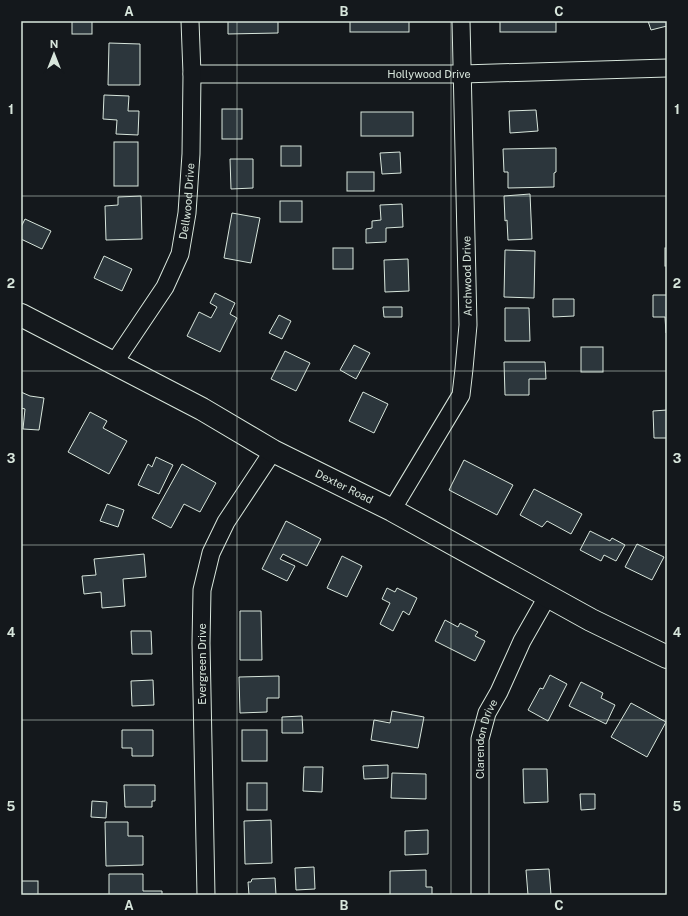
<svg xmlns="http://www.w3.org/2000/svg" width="688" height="916" font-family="'Public Sans',sans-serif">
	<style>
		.building { fill: #2c363c; stroke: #d8e6dc }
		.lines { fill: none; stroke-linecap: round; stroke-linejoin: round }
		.street-casing { stroke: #d8e6dc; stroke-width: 19 }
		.secondary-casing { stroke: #d8e6dc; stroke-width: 24 }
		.street { stroke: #14181c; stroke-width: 17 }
		.secondary { stroke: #14181c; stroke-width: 22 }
		.grid { fill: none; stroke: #d8e6dc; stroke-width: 1; stroke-opacity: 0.55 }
		.labels { text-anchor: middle; stroke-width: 3; stroke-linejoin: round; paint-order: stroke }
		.street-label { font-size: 11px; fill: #d8e6dc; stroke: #14181c }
		.neatline { fill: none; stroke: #d8e6dc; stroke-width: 1.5 }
		.grid-label { font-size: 13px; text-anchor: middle; font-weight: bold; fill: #d8e6dc }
	</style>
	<rect width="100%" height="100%" fill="#14181c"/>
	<g class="building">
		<rect x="72" y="21" width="20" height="13"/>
		<path d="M228,21h50v12l-50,1z"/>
		<rect x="350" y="21" width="59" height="11"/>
		<rect x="500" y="21" width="56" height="11"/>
		<path d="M648,21h19v5l-16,4z"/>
		<path d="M109,43l31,1v41h-32z"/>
		<path d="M104,95l25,1 -1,15h11l-1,24 -22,-1 1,-14 -14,-1z"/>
		<rect x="222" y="109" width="20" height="30"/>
		<path d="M536,110l2,21 -28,2 -1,-22z"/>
		<rect x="361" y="112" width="52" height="24"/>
		<rect x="114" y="142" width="24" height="44"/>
		<rect x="281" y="146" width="20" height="20"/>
		<path d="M556,148v24l-2,1v14l-46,1v-16h-4l-1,-23z"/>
		<path d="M400,152l1,21 -19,1 -2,-21z"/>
		<path d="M230,159h23v29l-22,1z"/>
		<rect x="347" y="172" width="27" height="19"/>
		<path d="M530,194l2,45 -24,1 -1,-20 -2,1 -1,-25z"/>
		<path d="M141,196l1,43 -36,1 -1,-34 13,-1v-8z"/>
		<rect x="280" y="201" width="22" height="21"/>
		<path d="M402,204l1,23 -17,1v14l-20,1v-14l6,-1v-7l9,-1 -1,-15z"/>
		<path d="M232,213l28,5 -9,45 -27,-5z"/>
		<path d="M25,219l26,12 -9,18 -21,-10v-12z"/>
		<rect x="333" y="248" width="20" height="21"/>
		<rect x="665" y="248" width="2" height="18"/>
		<path d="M505,250l30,1 -1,47 -30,-1z"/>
		<path d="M104,256l28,13 -10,22 -28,-13z"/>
		<path d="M408,259l1,32 -24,1 -1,-32z"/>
		<path d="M215,293l20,10 -5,11 7,4 -17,34 -33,-16 12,-24 12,6 6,-11 -7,-4z"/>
		<path d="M653,295h14v38h-1l-1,-16h-12z"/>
		<path d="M553,299h21v17l-21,1z"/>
		<path d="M383,307h19v10h-18z"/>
		<path d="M505,308h24l1,33h-25z"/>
		<path d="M279,315l12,6 -9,18 -13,-6z"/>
		<path d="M354,345l16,8 -14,26 -16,-9z"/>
		<rect x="581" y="347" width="22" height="25"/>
		<path d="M285,351l25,12 -14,28 -25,-12z"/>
		<path d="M504,362h41l1,17h-17v16h-24z"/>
		<path d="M21,392l9,4 14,2 -5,32 -16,-1 2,-20 -4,-1z"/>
		<path d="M363,392l25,12 -14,29 -25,-12z"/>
		<path d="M667,410v28h-13l-1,-27z"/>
		<path d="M90,412l17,9 -4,7 24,13 -18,33 -41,-22z"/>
		<path d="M156,457l17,8 -14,29 -21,-9 10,-21 4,3z"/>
		<path d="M464,460l49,25 -16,30 -48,-25z"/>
		<path d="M182,464l34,19 -16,29 -16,-8 -13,24 -19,-10z"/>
		<path d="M534,489l48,25 -11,20 -24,-13 -5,6 -22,-12z"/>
		<path d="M107,504l17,6 -6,17 -18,-6z"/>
		<path d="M286,521l35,18 -14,27 -24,-12 -3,5 15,7 -8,15 -25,-12z"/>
		<path d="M590,531l20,10 2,-3 13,7 -9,16 -12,-6 -3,6 -21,-11z"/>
		<path d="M637,544l27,13 -12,23 -27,-13z"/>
		<path d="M144,554l2,23 -23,2 2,27 -23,2 -1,-16 -17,2 -2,-18 14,-1 -2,-16z"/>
		<path d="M342,556l20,10 -15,31 -20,-9z"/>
		<path d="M387,588l8,4 2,-4 20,10 -8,17 -6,-4 -10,20 -13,-7 10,-21 -8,-4z"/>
		<path d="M240,611h21l1,49h-22z"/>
		<path d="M445,620l13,7 2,-4 18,9 -3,4 10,5 -10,20 -40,-20z"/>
		<path d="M131,631h20l1,23h-20z"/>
		<path d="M550,675l17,9 -19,37 -20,-11 12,-22 3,1z"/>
		<path d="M279,676v22h-12v14l-27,1 -1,-36z"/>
		<path d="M153,680l1,25 -22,1 -1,-25z"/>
		<path d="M581,682l22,11 -2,5 14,7 -9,19 -37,-18z"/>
		<path d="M631,703l35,19 -19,35 -36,-20z"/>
		<path d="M392,711l32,6 -6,31 -47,-8 3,-20 16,3z"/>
		<path d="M302,716l1,17h-21v-16z"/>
		<path d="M122,730h31v26h-21v-8h-10z"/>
		<rect x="242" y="730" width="25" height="31"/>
		<path d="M388,765v13l-24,1 -1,-13z"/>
		<path d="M304,767h19l-1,25 -19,-1z"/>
		<path d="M523,769h24l1,33 -24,1z"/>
		<path d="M392,773l34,1v25l-35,-1z"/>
		<rect x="247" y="783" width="20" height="27"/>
		<path d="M124,785h31v16h-3v6h-27z"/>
		<path d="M580,794h15v15l-14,1z"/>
		<path d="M92,801l15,1 -1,16 -15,-1z"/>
		<path d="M271,820l1,43 -27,1 -1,-43z"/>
		<path d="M105,822h23v14h15v29l-37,1z"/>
		<path d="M428,830v24l-23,1v-24z"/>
		<path d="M314,867l1,22 -19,1 -1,-22z"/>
		<path d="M549,869l2,26h-23l-2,-25z"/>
		<path d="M426,870v17h6v8h-42v-24z"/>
		<path d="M109,874h34v17h19v4h-53z"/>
		<path d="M275,878l1,17h-27l-1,-13h3l1,-3z"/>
		<rect x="21" y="881" width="17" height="14"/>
	</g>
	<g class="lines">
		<defs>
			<g id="street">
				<path id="s1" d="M192,74h271l204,-6"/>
				<path id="s2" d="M114,363l51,-76 15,-33 7,-41 4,-59 1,-80 -2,-53"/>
				<path d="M392,510l69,-115 3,-26 4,-44 -7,-304"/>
				<path d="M206,895l-5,-252 1,-53 9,-37 15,-31 47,-71"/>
				<path id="s3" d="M480,895v-156l7,-26 12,-21 23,-51 25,-44"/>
			</g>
			<g id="secondary">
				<path id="s4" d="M21,315l181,94 71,42 119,59 199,110 76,37"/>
			</g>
		</defs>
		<use href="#street" class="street-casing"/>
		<use href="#secondary" class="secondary-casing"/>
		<use href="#street" class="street"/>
		<use href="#secondary" class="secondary"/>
	</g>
	<path class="grid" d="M237,21v874M451,21v874M21,196h646M21,371h646M21,545h646M21,720h646"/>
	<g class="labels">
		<g class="street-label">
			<text dy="4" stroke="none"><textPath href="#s1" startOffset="237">Hollywood Drive</textPath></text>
			<text dy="4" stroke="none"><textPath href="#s2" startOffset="181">Dellwood Drive</textPath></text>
			<text transform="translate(467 276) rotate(-91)" y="4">Archwood Drive</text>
			<text dy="4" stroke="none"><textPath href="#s4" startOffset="366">Dexter Road</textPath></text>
			<text transform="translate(202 664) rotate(-90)" y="4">Evergreen Drive</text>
			<text dy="4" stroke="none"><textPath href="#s3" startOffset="157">Clarendon Drive</textPath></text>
		</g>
	</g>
	<rect width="688" height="916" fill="none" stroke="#14181c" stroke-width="44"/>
	<g transform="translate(54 54)" stroke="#14181c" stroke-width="3" paint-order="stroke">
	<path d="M0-3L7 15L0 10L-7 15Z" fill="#d8e6dc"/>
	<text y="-6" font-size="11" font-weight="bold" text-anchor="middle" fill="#d8e6dc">N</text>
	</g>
	<rect x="22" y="22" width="644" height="872" class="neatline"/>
	<g class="grid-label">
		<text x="129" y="16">A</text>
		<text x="344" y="16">B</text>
		<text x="559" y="16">C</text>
		<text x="11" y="114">1</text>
		<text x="677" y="114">1</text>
		<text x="11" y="288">2</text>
		<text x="677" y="288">2</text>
		<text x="11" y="463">3</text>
		<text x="677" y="463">3</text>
		<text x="11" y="637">4</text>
		<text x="677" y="637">4</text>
		<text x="11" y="811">5</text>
		<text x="677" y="811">5</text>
		<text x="129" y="910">A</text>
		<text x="344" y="910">B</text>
		<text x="559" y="910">C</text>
	</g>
</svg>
